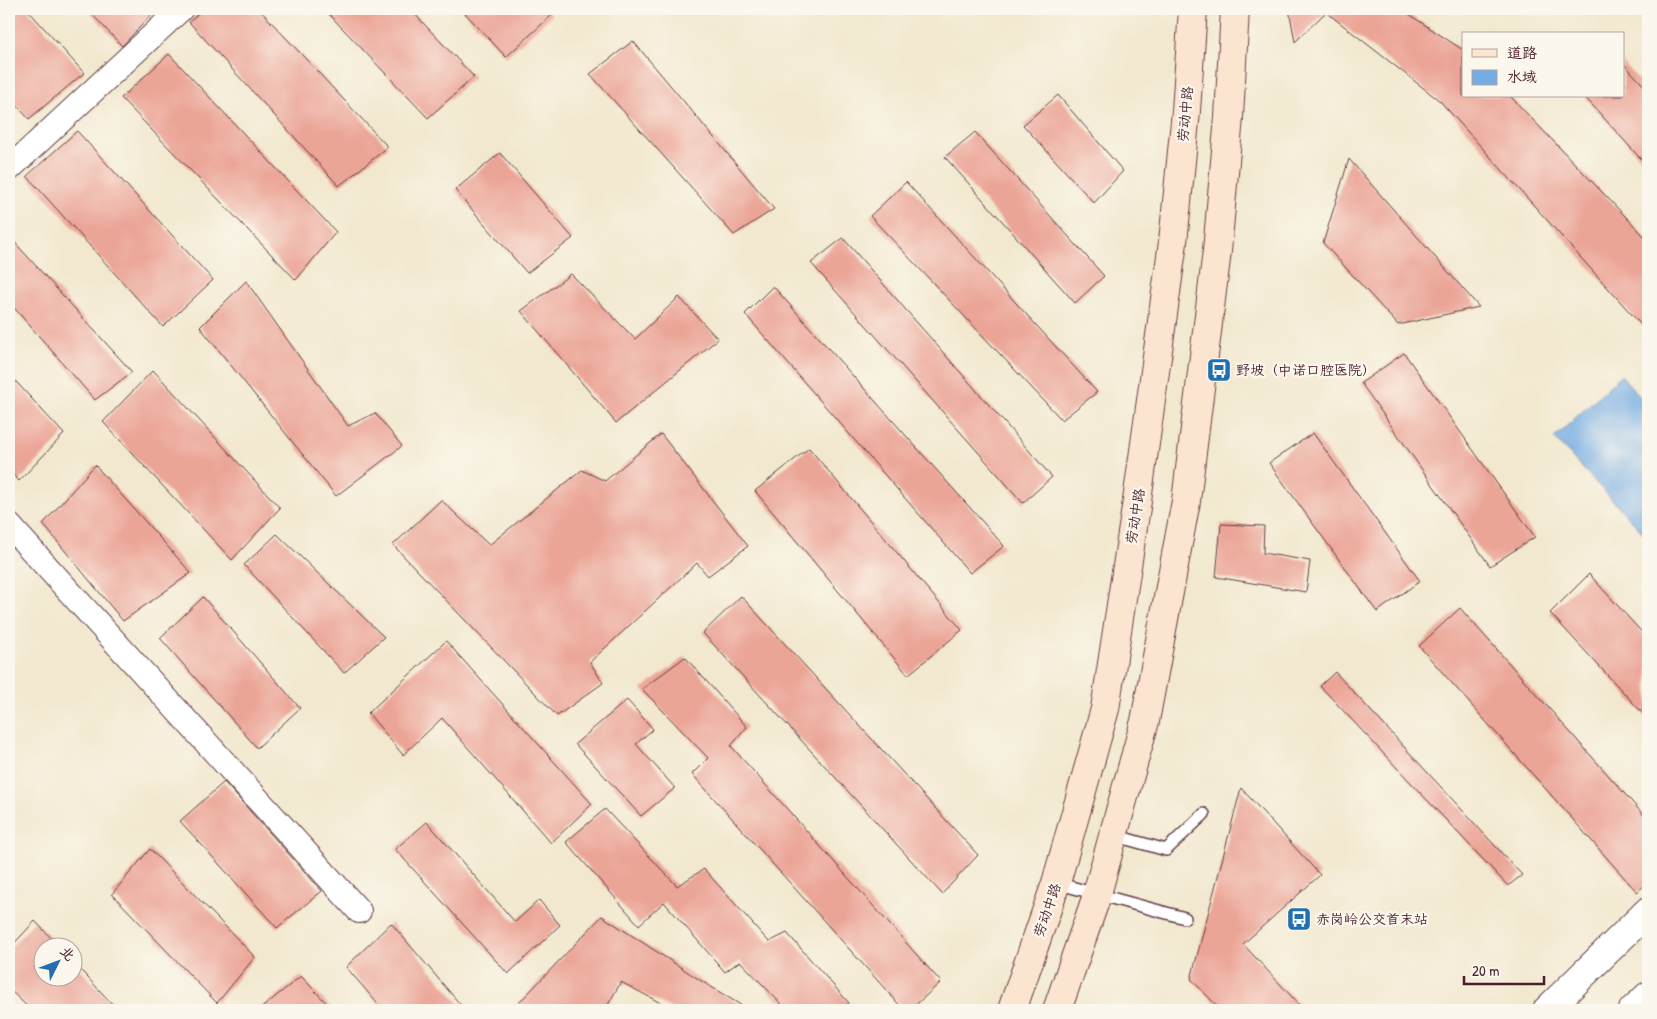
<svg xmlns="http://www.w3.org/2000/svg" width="1657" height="1019" font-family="'Patrick Hand','LXGW WenKai TC',sans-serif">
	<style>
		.water { fill: #74ace3; stroke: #5f6687 }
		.building { fill: #eba597 }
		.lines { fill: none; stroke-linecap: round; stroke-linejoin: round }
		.service-casing { stroke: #633d44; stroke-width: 14 }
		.minor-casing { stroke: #633d44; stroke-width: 26 }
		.tertiary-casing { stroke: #633d44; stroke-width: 30 }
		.secondary-casing { stroke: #633d44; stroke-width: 30 }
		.service { stroke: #fff; stroke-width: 11 }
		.minor { stroke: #fff; stroke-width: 24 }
		.tertiary { stroke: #fff; stroke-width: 28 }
		.secondary { stroke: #fce5d0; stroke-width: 28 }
		.labels { text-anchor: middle; stroke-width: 4.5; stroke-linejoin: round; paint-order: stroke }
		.street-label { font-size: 14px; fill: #4a1f2b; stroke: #fbf7ec }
		.poi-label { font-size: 14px; fill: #4a1f2b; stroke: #fbf7ec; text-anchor: start }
	</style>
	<rect width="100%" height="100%" fill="#fbf7ec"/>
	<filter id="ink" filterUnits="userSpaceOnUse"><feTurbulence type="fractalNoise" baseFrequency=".02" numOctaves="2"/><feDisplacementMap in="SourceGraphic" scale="10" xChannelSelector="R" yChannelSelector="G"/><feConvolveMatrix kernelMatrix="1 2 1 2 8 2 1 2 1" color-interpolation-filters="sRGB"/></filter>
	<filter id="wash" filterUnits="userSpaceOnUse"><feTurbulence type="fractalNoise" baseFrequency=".0096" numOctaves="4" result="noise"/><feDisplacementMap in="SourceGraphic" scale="20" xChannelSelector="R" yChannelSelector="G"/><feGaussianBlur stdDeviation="1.12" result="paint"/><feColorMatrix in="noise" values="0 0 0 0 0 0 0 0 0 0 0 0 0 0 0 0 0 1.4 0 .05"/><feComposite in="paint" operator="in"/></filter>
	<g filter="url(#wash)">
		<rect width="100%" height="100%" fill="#f2e8cf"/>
		<path class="water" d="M1621,375l27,31v132l-94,-100z"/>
		<g id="blocks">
			<g class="building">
				<path d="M9,9h18l57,64 -55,46 -20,-22z"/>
				<path d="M87,9h70l-35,37z"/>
				<path d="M203,9h56l129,138 -49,39 -150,-164z"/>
				<path d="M324,9h86l64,68 -46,41z"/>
				<path d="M461,9h86l5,6 -46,42z"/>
				<path d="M1289,9h112l62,41v46h47l138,144v82l-5,5 -203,-226 -114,-89 -31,30z"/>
				<path d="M633,41l141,168 -40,26 -144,-161z"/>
				<path d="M169,54l167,178 -40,48 -175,-182z"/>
				<path d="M1623,63l25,27v77l-64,-71h39z"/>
				<path d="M1058,95l65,76 -29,32 -71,-78z"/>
				<path d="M77,131l136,149 -50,47 -136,-151z"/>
				<path d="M975,132l129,144 -29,27 -130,-146z"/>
				<path d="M500,153l73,85 -46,35 -72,-83z"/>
				<path d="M1349,159l130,148 -81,18 -75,-82z"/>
				<path d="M906,182l191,210 -35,28 -192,-204z"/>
				<path d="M9,236l123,136 -37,28 -86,-98z"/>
				<path d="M843,238l209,239 -29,26 -212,-240z"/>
				<path d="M571,274l64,65 44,-42 39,42 -102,84 -95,-112z"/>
				<path d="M246,281l102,145 27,-13 27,33 -66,50 -136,-169z"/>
				<path d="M773,286l231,260 -34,27 -225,-259z"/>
				<path d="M1404,353l131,184 -45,29 -129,-183z"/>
				<path d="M153,370l127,138 -48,52 -129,-138z"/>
				<path d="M9,374l55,60 -45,47 -10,-11z"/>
				<path d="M1313,433l107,148 -43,31 -108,-149z"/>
				<path d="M661,434l87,112 -40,30 -11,-13 -107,99 13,21 -46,33 -164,-171 48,-45 48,45 93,-75 23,11z"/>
				<path d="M809,448l153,182 -54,45 -153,-184z"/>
				<path d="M95,465l96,108 -68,48 -80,-97z"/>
				<path d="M1221,524l43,2 -1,27 47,8 -4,31 -90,-15z"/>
				<path d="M277,534l107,103 -40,36 -100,-108z"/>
				<path d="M1589,574l59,65v80l-98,-106z"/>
				<path d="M741,596l237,259 -36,39 -239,-261z"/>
				<path d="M203,597l97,111 -43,40 -97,-110z"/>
				<path d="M1460,608l188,212v62l-11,10 -218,-246z"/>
				<path d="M446,641l146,163 -41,39 -109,-125 -39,37 -35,-42z"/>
				<path d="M685,657l62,70 -16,19 210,236 -31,28h-6l-212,-236 16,-16 -66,-69z"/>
				<path d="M1335,672l187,203 -14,11 -188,-200z"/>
				<path d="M627,700l26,29 -17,15 39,44 -34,28 -66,-72z"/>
				<path d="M224,782l98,109 -45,37 -97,-107z"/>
				<path d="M1241,788l79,87 -77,69 61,66h-83l-30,-31z"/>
				<path d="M605,809l72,77 27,-17 65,73 18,-9 62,70 -10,7h-52l-47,-49 -15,11 -61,-70 -25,23 -73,-83z"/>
				<path d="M427,822l88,100 24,-22 21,25 -52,49 -113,-125z"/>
				<path d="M150,849l105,108 -38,46 -105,-109z"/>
				<path d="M602,916l101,66 46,28h-75l-53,-28 -16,28h-93z"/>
				<path d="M35,921l24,25h-17v30h30v-15l46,49h-87l-22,-21v-40z"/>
				<path d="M391,923l74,87h-82l-37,-43z"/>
				<path d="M301,976l32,34h-74z"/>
			</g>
		</g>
	</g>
	<g filter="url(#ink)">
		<use href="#blocks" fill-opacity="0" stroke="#633d44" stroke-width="1"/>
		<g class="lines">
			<defs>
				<g id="service">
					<path d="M1113,835l53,15 38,-36"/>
					<path d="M1056,883l129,35"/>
				</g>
				<g id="minor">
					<path d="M9,169l172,-160"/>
					<path d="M9,525l350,386"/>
				</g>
				<g id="tertiary">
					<path d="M1547,1010l101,-99"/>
					<path d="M1633,1010l15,-14"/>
				</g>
				<g id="secondary">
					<path d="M1012,1010l44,-127 49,-174 32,-208 36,-259 13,-131 7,-102"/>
					<path d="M1057,1010l38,-109 50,-180 41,-220 31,-250 12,-134 6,-108"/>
				</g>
			</defs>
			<use href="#service" class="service-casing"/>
			<use href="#minor" class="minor-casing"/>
			<use href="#tertiary" class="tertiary-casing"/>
			<use href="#secondary" class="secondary-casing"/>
			<use href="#service" class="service"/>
			<use href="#minor" class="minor"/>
			<use href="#tertiary" class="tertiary"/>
			<use href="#secondary" class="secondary"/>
		</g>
	</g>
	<defs>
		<symbol id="bus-square" viewBox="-11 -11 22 22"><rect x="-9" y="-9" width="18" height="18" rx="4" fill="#1f6fb2" stroke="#fbf7ec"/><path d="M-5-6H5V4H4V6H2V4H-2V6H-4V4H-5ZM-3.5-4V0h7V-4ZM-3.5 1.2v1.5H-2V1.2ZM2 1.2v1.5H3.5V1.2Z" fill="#fff"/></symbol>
	</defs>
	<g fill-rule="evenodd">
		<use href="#bus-square" x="1205" y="356" width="28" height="28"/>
		<use href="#bus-square" x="1285" y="905" width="28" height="28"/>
	</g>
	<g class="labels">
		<g class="street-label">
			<text transform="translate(1185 114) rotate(-85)" y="5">劳动中路</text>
			<text transform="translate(1135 516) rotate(-81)" y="5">劳动中路</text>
			<text transform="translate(1047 910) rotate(-71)" y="5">劳动中路</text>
		</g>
		<g class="poi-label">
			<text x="1236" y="375">野坡（中诺口腔医院）</text>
			<text x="1316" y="924">赤岗岭公交首末站</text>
		</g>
	</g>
	<rect width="1657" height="1019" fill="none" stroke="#fbf7ec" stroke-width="30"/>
	<rect x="1462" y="32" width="162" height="65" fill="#fbf7ec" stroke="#b4a19f"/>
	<rect x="1472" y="49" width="25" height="8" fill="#fce5d0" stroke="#b4a19f"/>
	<text x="1507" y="58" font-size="15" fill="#4a1f2b">道路</text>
	<rect x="1472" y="70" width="25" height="15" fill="#74ace3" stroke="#b4a19f"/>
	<text x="1507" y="82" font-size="15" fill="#4a1f2b">水域</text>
	<g transform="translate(58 962) rotate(48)"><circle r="24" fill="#fbf7ec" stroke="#b4a19f"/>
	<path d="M0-4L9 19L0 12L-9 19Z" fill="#1f6fb2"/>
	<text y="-8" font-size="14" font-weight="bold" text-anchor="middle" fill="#4a1f2b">北</text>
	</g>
	<path d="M1464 976v8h80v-8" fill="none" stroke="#4a1f2b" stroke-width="2.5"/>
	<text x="1472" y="976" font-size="15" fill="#4a1f2b" stroke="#fbf7ec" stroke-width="4" paint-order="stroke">20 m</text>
</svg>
